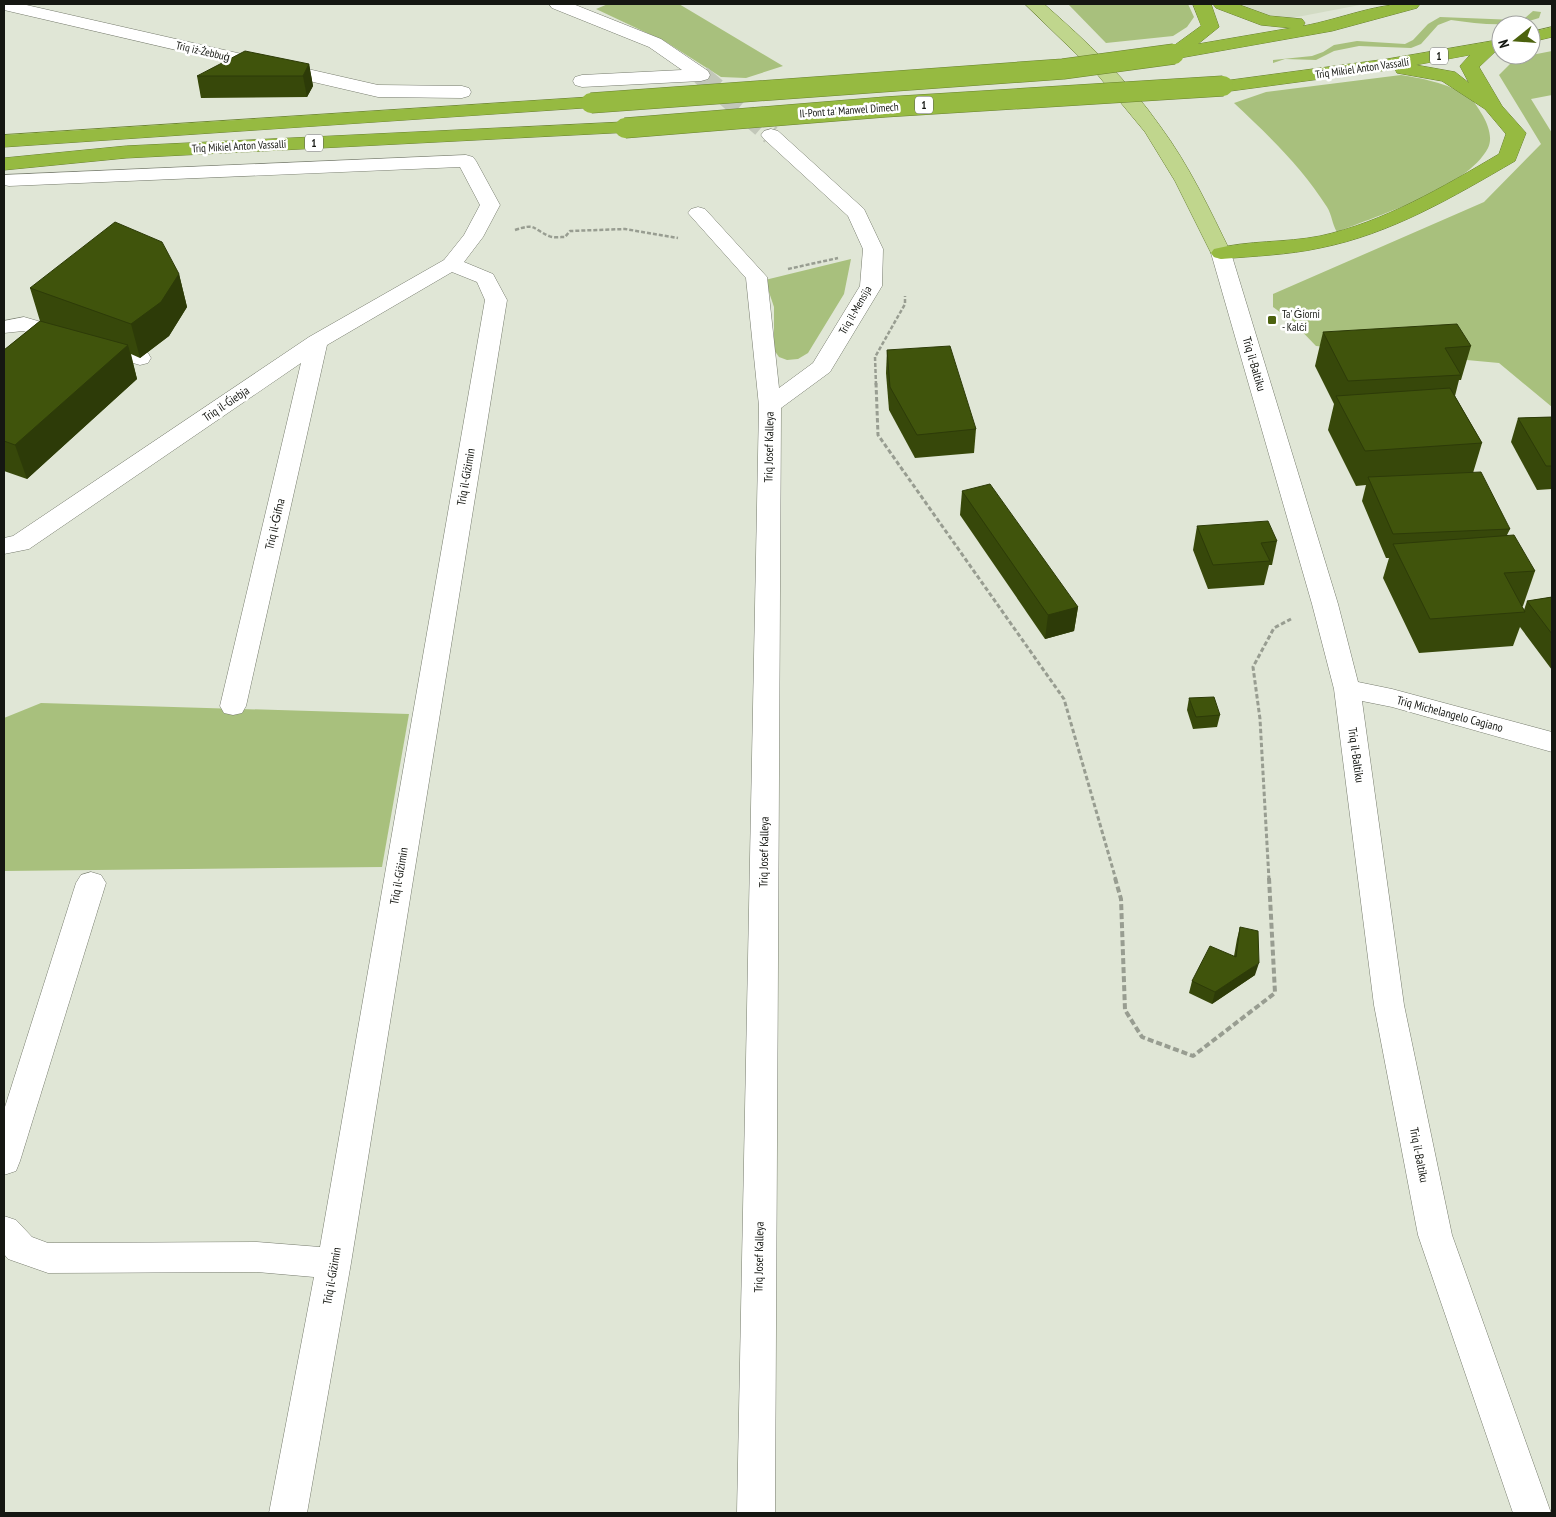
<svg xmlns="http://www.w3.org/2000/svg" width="1556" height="1517" font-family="'PT Sans Narrow',sans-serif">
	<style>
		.built { fill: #d2dbc4 }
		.green { fill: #a8c07d }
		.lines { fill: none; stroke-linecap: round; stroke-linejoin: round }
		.minor-tunnel { stroke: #c2c7b9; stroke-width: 20; stroke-dasharray: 20 10; stroke-linecap: butt }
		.minor-casing { stroke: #777c6e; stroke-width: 1 }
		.major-casing { stroke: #698131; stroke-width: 1 }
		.highway-casing { stroke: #698131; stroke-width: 1 }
		.path-far2 { stroke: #989d91; stroke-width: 2.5; stroke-dasharray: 4 2; stroke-linecap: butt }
		.path-far1 { stroke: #989d91; stroke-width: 3; stroke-dasharray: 4.5 2.5; stroke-linecap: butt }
		.path { stroke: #989d91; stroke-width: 4; stroke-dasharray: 6 3; stroke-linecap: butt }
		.minor { fill: #fff; fill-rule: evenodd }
		.major { fill: #c0d68d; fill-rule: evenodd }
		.highway { fill: #96ba41; fill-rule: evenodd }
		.highway-bridge-casing { stroke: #698131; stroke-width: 21; stroke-linecap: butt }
		.highway-bridge { stroke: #96ba41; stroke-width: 20 }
		.wall { fill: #37480a }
		.shaded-wall { fill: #2d3b08 }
		.building { fill: #40540c; stroke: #2d3b08 }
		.poi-dot { fill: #4c620e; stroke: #fff; stroke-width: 2 }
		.labels { text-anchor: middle; stroke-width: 5; stroke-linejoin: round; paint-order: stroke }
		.far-street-label { font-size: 11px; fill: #151712; stroke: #fff }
		.shield { fill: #fff; stroke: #5b5d59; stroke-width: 1 }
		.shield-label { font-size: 11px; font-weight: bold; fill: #151712 }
		.far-poi-label { font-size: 11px; fill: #151712; stroke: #fff; text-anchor: start }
		.street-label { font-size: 12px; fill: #151712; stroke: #fff }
	</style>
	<rect width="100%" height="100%" fill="#e0e6d6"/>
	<path class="built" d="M1237,4h128l-73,14 -25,-3 -23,-6z"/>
	<g class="green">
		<path d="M608,4h71l104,62 -37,12 -25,-1 -55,-35 -70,-33z"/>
		<path d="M1068,4h120l6,13 -7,10 -14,9 -67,7z"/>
		<path d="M1533,11l8,1 -2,6c-27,10 -60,6 -88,2l-13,5 -17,19 -10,4 -52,-2 -25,5 -18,9 -31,-1 -12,4v-3l39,-4 11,-4 11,-7 23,-4 48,3 8,-4 15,-16 12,-7 76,3 9,-2z"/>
		<path d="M1552,51v44l-21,4 21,34v274l-53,-44 -183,-17 -25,-26 -18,-13v-13l211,-92 57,-58 -42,-69 17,-17z"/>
		<path d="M1401,75c24,4 52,9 71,25 4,4 8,11 11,16 5,9 10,22 5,32 -21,40 -109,67 -151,84 -5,-8 -5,-17 -10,-25 -25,-40 -59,-72 -93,-104l32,-11z"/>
		<path d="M851,259l-7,35 -36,59 -10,6 -11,1 -8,-3 -5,-7v-43l-9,-27z"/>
		<path d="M41,703l368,11 -27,153 -378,4v-153z"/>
	</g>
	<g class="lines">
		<path class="minor-tunnel" d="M701,75l70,60"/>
		<defs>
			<g id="minor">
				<path d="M4,4h18l356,81 84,1 7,2 2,4 -2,4 -7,2 -84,-1 -374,-87z"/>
				<path d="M549,4h24l88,35 47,32 2,4 -2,4 -7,2 -119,6 -7,-2 -2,-4 2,-4 7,-2 100,-5 -33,-23 -97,-39z"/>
				<path d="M771,129l7,2 86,78 19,40 -1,37 -49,81 -3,5 -49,36 -6,1105h-38l22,-1107 -13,-128 -58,-65 3,-4 7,-2 7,2 62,68 12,111 34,-25 47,-77 3,-37 -15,-33 -84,-77 -3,-4 3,-4z"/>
				<path d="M466,155l7,2 3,4 24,44 -17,32 -19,25 29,12 14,26 -156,963 -44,250h-38l45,-236 -57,-5 -209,1 -40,-14 -4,-5v-38l12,4 16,17 16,6 209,-1 63,5 165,-947 -8,-18 -25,-10 -125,73 -81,361 -4,7 -9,2 -9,-2 -4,-7 81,-343 -272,186 -25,5v-16l9,-2 296,-199 135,-77 20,-25 16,-30 -20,-38 -451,19 -5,-1v-10z"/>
				<path d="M1221,247l7,2 3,4 107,351 20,78 34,7 160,43v20l-160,-45 -30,-6 42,304 48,230 99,278h-38l-95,-278 -44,-230 -40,-316 -22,-85 -101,-351 3,-4z"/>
				<path d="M24,317l124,36 3,5 -3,5 -8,2 -117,-34 -19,2v-12z"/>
				<path d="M91,872l10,3 5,8 -86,278 -4,10 -12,4v-65l72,-227 5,-8z"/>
			</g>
			<path id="major" d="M1025,4h19c42,37 84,76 116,122 29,39 50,84 71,127l-3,4 -7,2 -7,-2 -3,-4 -36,-72 -30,-49 -48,-58z"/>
			<g id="highway">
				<path d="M1193,4h18l8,23 -21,17 93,-16 -30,-3 -45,-17 -3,-4h24l33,12 32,3 3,4 -2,3c39,-7 77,-25 117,-22l-3,4 -85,23 -158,28 -6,-1 -3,-4 3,-4 33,-24z"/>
				<path d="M1552,27v10l-21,5v-10z"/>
				<path d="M1492,41l6,1 3,4 -22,21 23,39 24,27 -11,28c-62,36 -124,73 -195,87 -32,7 -66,8 -99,11l-7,-2 -3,-4 3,-4c34,-9 71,-6 106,-13 64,-14 123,-49 179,-82l7,-20 -21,-25 -43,-28 -45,-8 -2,-4 -172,23 -7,-2 -2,-4 2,-4 171,-23zM1470,55l-10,11 9,17 -14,-11 -39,-7z"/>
				<path d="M591,97l7,2 2,4 -2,4 -594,40v-12z"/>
				<path d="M625,122l7,2 3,4 -3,4 -506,26 -122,12v-12l122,-12z"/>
			</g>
		</defs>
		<use href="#minor" class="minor-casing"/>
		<use href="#major" class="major-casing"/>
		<use href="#highway" class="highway-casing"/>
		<g class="path-far2">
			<path d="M515,230c21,-7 16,-2 34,6 4,2 11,1 16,1l5,-6 55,-2 53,9"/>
			<path d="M788,269l50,-11"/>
			<path d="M876,385l-1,-28 30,-53v-8"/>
		</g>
		<g class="path-far1">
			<path d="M876,383l2,52 186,264 52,181"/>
			<path d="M1269,880l-9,-161 -7,-52 21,-39 17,-9"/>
		</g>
		<path class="path" d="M1115,878l6,21 4,111 17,27 51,19 82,-63 -6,-115"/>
		<use href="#minor" class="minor"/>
		<use href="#major" class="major"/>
		<use href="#highway" class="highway"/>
		<defs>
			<g id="highway-bridge">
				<path d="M591,103l472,-34 111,-15"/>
				<path d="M625,128l260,-21 338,-21"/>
			</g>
		</defs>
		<use href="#highway-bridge" class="highway-bridge-casing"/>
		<use href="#highway-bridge" class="highway-bridge"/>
	</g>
	<g class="wall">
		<path d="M309,64l4,22 -6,11 -106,1 -4,-22z"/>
		<path d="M179,274l8,33 -18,29 -29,22 -9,-4 6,25 -110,100 -23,-8v-121l36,-29 -10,-33z"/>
		<path d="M1323,332l148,14 -10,34h-2l-4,16 27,47 -9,30 37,56 -3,6 28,36 -12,35h-1l2,4 3,-9 25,-4v73l-32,-43 -7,19 -94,7 -36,-75 6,-20h-3l-24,-57 4,-16 -10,1 -28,-56 6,-26 -19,-38z"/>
		<path d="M887,350l89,79 -2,24 -59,5 -26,-48 -3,-37z"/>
		<path d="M1552,417v72l-15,1 -26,-48 7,-24z"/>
		<path d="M962,491l116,116 -4,24 -29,8 -85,-124z"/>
		<path d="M1197,526l80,15 -5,24h-3l-5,20 -56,4 -15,-39z"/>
		<path d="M1189,698l31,17 -3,12 -24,2 -6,-19z"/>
		<path d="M1240,927l15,48 -43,29 -23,-11 3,-12 42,-25 3,-17z"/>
	</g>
	<g class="shaded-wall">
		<path d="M309,64l4,22 -6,11 -4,-21z"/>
		<path d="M179,274l8,33 -18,29 -29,22 -9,-34z"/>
		<path d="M128,345l9,34 -110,100 -12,-34z"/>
		<path d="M1078,607l-4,24 -29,8 3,-24z"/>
		<path d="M1259,963l-4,12 -43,29 3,-12z"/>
	</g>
	<g class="building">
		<path d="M245,51l64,13 -6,12h-106z"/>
		<path d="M115,222l47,20 17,32 -18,28 -30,22 -101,-36z"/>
		<path d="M40,321l88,24 -113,100 -11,-4v-91z"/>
		<path d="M1457,324l14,22 -26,2 16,27 -113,6 -25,-49z"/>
		<path d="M950,346l26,83 -59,6 -27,-48 -3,-37z"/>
		<path d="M1450,388l32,55 -117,8 -29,-55z"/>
		<path d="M1552,417v49h-6l-28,-48z"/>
		<path d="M1481,472l29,57 -117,5 -25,-57z"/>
		<path d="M990,484l88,123 -30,8 -86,-124z"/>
		<path d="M1268,521l9,20 -16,2 9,18 -57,4 -16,-39z"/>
		<path d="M1514,535l21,36 -31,2 21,39 -95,7 -37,-75z"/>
		<path d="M1552,597v37l-25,-33z"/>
		<path d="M1214,697l6,18 -24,2 -7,-19z"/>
		<path d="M1240,927l18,4 1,32 -44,29 -23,-11 18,-35 26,11z"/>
	</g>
	<rect class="poi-dot" x="1267" y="315" width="10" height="10" rx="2.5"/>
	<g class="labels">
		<g class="far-street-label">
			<text transform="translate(203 51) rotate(13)" y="4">Triq iż-Żebbuġ</text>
			<text transform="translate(1362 68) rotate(-8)" y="4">Triq Mikiel Anton Vassalli</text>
			<text transform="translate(849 110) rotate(-4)" y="4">Il-Pont ta' Manwel Dimech</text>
			<text transform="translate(239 146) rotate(-3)" y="4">Triq Mikiel Anton Vassalli</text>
			<text transform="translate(855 310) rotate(-60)" y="4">Triq il-Mensija</text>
		</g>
		<g class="shield">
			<rect x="1430" y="47.5" width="18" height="17" rx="4"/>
			<rect x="915" y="96.5" width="18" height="17" rx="4"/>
			<rect x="305" y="134.5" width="18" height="17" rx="4"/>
		</g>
		<g class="shield-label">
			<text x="1439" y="60">1</text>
			<text x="924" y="109">1</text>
			<text x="314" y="147">1</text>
		</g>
		<g class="far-poi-label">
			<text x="1282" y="318">Ta' Ġiorni<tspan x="1282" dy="13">- Kalċi</tspan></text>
		</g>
		<g class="street-label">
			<text transform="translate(1254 364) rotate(74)" y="4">Triq il-Baltiku</text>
			<text transform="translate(226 404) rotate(-34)" y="4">Triq il-Ǵiebja</text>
			<text transform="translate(769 447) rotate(-89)" y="4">Triq Josef Kalleya</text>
			<text transform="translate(466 477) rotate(-80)" y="4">Triq il-Giżimin</text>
			<text transform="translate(275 524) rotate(-77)" y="4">Triq il-Ġifna</text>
			<text transform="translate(1450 714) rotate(15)" y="4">Triq Michelangelo Cagiano</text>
			<text transform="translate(1356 755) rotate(82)" y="4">Triq il-Baltiku</text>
			<text transform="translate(764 852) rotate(-89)" y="4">Triq Josef Kalleya</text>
			<text transform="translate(399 876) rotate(-80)" y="4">Triq il-Giżimin</text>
			<text transform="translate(1419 1155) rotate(79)" y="4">Triq il-Baltiku</text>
			<text transform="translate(759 1257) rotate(-89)" y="4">Triq Josef Kalleya</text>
			<text transform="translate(332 1276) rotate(-80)" y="4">Triq il-Giżimin</text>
		</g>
	</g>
	<rect width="1556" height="1517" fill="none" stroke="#151712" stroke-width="10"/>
	<g transform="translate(1516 40) rotate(253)"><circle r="24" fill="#ffffff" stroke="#a1a2a0"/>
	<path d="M0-4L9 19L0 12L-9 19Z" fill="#4c620e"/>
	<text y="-8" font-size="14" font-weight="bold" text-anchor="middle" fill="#151712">N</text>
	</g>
</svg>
